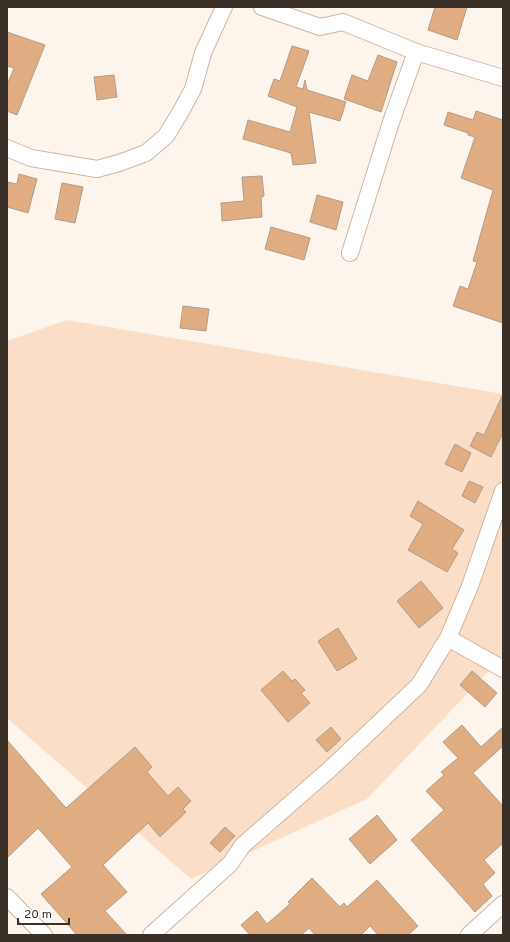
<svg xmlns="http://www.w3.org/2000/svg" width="510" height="942" font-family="Overpass,sans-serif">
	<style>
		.green { fill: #fadec7 }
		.building { fill: #e0ac81; stroke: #b39c8a }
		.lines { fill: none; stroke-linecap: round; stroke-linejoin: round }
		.street-casing { stroke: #ceb6a4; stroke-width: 18 }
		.street { stroke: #fff; stroke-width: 16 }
	</style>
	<rect width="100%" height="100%" fill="#fdf4ec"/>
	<path class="green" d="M67,320l436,74v262l-136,143 -176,80 -184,-161v-377z"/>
	<g class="building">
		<path d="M435,7h32l-10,33 -29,-10z"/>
		<path d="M7,32l38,13 -28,70 -10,-4v-26l7,-17 -7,-2z"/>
		<path d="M292,46l17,5 -13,36 7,2 2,-9 2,10 39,12 -6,19 -31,-9 7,51 -23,2 -2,-12 -48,-14 5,-19 42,12 7,-25 -29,-11 6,-17 6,2z"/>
		<path d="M378,55l19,7 -16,50 -37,-13 8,-24 16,6z"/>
		<path d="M114,75l3,22 -20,3 -3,-23z"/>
		<path d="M476,111l27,9v203l-50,-17 7,-20 8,3 9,-27 -4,-1 20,-71 -32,-12 14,-41 -7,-2v-2l-24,-8 4,-13 25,8z"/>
		<path d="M19,174l18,5 -9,34 -21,-6v-25l10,2z"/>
		<path d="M262,176l2,20 -3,1 1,20 -40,4 -1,-18 23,-2 -2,-24z"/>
		<path d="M62,183l21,4 -8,36 -20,-4z"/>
		<path d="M317,195l26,7 -7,28 -26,-8z"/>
		<path d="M271,227l39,11 -6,22 -39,-11z"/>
		<path d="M183,306l26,3 -3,22 -26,-3z"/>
		<path d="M503,394v39l-12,24 -21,-11 7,-14 7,3z"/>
		<path d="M455,444l16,9 -9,19 -17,-8z"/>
		<path d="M469,481l14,6 -8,16 -13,-7z"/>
		<path d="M418,501l46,29 -12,19 6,4 -11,19 -39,-22 15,-26 -13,-8z"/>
		<path d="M421,581l22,27 -24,20 -22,-27z"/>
		<path d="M338,628l19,31 -20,12 -19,-30z"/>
		<path d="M283,671l9,10 3,-2 10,11 -4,3 9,10 -22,19 -27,-32z"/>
		<path d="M472,671l25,22 -12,14 -25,-22z"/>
		<path d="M462,725l19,22 22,-20v19l-30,27 30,33v37l-19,17 11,13 -12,11 9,12 -17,16 -64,-72 33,-30 -18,-19 18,-16 -3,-3 17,-14 -15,-16z"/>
		<path d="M331,727l10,12 -14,13 -11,-12z"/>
		<path d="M7,740l59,68 69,-61 17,20 -5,5 21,24 10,-9 13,14 -8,8 3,3 -26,25 -12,-14 -45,42 24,27 -22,19 22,24h-50l-36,-41 31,-27 -34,-39 -31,30z"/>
		<path d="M377,815l20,25 -27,24 -21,-25z"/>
		<path d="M225,827l10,9 -15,16 -10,-9z"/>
		<path d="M312,878l28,29 4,-4 3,4 30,-27 41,46 -10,9h-30l-8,-9 -9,9h-46l-6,-7 -8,7h-51l-9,-10 16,-14 10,13 23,-20 -2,-2z"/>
	</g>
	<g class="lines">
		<defs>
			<g id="street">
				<path d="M262,7l58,20 23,-5 73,30 87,26"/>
				<path d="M7,148l24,10 66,11 22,-6 27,-10 20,-17 14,-23 13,-24 10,-36 21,-46"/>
				<path d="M350,253l41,-131 25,-70"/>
				<path d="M448,638l55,31"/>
				<path d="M7,897l37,38"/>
				<path d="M151,935l79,-71 13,-19 86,-75 90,-85 29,-47 22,-52 33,-95"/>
				<path d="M469,935l34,-31"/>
			</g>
		</defs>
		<use href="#street" class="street-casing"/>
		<use href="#street" class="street"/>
	</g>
	<rect width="510" height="942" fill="none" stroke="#393028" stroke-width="16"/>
	<path d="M18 918v6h51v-6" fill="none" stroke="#393028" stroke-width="2"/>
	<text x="24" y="918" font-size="12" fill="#393028" stroke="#ffffff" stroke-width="3" paint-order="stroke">20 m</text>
</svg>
